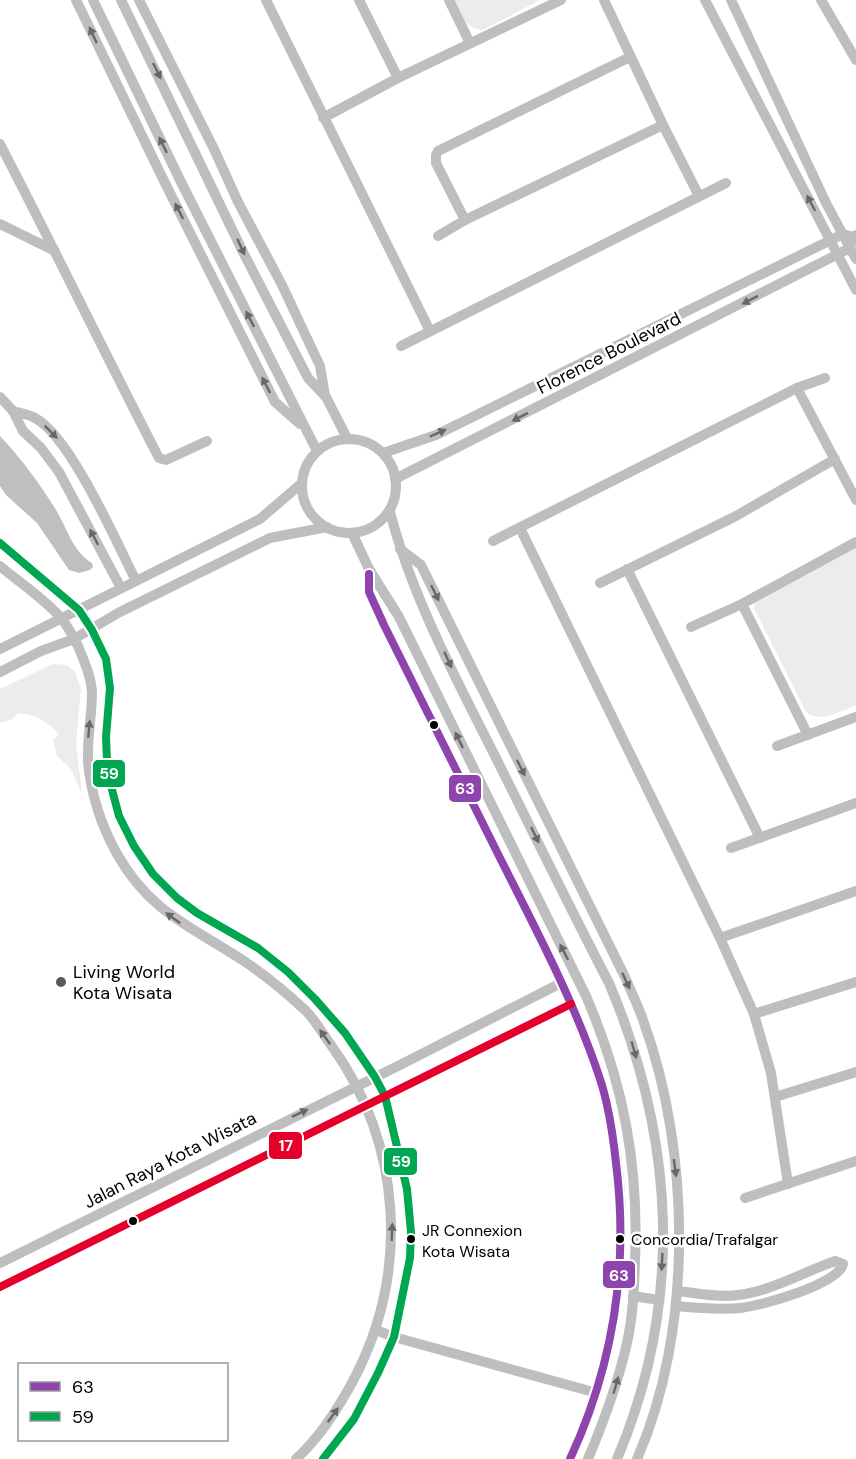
<svg xmlns="http://www.w3.org/2000/svg" width="856" height="1459" font-family="'DM Sans',sans-serif">
	<style>
		.green { fill: #ececec }
		.water { fill: #bfbfbf }
		.lines { fill: none; stroke-linecap: round; stroke-linejoin: round }
		.minor { stroke: #bebebe; stroke-width: 10 }
		.bus-1-casing { stroke: #fff; stroke-width: 12 }
		.bus-2-casing { stroke: #fff; stroke-width: 12 }
		.bus-3-casing { stroke: #fff; stroke-width: 12 }
		.bus-1 { stroke: #8e44ad; stroke-width: 8 }
		.bus-2 { stroke: #00a651; stroke-width: 8 }
		.bus-3 { stroke: #e4002b; stroke-width: 8 }
		.oneway { fill: #686868 }
		.bus-dot { fill: #000; stroke: #fff; stroke-width: 2 }
		.poi-dot { fill: #595959; stroke: #fff; stroke-width: 2 }
		.labels { text-anchor: middle; stroke-width: 5; stroke-linejoin: round; paint-order: stroke }
		.bus-label { font-size: 16px; fill: #000; stroke: #fff; text-anchor: start }
		.street-label { font-size: 18px; fill: #000; stroke: #fff }
		.poi-label { font-size: 18px; fill: #000; stroke: #fff; text-anchor: start }
		.line-badge { stroke: #fff; stroke-width: 2 }
		.badge-label { font-size: 16px; text-anchor: middle; font-weight: bold; fill: #fff }
	</style>
	<rect width="100%" height="100%" fill="#fff"/>
	<g class="green">
		<path d="M454,0h86l-57,30c-18,-1 -22,-16 -29,-30z"/>
		<path d="M856,546v159c-15,6 -36,19 -50,7l-52,-104 2,-9z"/>
		<path d="M53,664l14,1 8,7 6,17 -5,54 6,51 -11,-25 -14,-13 -4,-16 6,-5c-12,-14 -23,-21 -41,-22l-5,6 -13,4v-34z"/>
	</g>
	<path class="water" d="M0,436c21,22 40,48 56,74 11,18 17,42 36,53l1,4 -3,3 -11,3 -10,-3 -32,-47 -31,-28 -6,-9z"/>
	<g class="lines">
		<g class="minor">
			<path d="M76,0l90,185 109,217 25,22"/>
			<path d="M93,0l88,182 136,269"/>
			<path d="M121,0l122,252 65,126 18,19 21,41"/>
			<path d="M139,0l75,149 24,53 44,83 38,81 5,30"/>
			<path d="M266,0l164,331"/>
			<path d="M359,0l39,78"/>
			<path d="M449,0l21,43"/>
			<path d="M604,0l59,125 36,71"/>
			<path d="M705,0l151,290"/>
			<path d="M731,0l95,203 30,56"/>
			<path d="M821,0l35,60"/>
			<path d="M323,118l75,-40 163,-78"/>
			<path d="M0,144c54,104 105,210 159,314l7,2 41,-19"/>
			<path d="M465,220l-29,-57v-8l2,-4 192,-94"/>
			<path d="M0,224l55,27"/>
			<path d="M438,236l27,-16 198,-95"/>
			<path d="M401,346l325,-163"/>
			<path d="M797,388l59,112"/>
			<path d="M0,397l13,14"/>
			<circle cx="349" cy="486" r="47"/>
			<path d="M383,453l53,-18 407,-201 10,3 3,-2"/>
			<path d="M395,479l455,-231 3,-11"/>
			<path d="M390,512c22,84 63,161 102,238 39,78 77,156 117,233 66,156 75,318 8,476"/>
			<path d="M520,528l200,410 34,76 17,59 17,111"/>
			<path d="M352,533l17,36 30,48 187,379c38,88 53,170 49,266 -1,27 -2,54 -8,81 -9,40 -23,78 -39,116"/>
			<path d="M493,541l304,-153 28,-10"/>
			<path d="M0,543l79,67 13,20 14,29 4,29 -4,49 1,24 4,25 8,30 15,30 19,28 24,24 20,15 61,35 30,24 27,27 30,34 30,44 10,19 22,93 4,43 -1,26 -16,79 -16,36 -24,46 -31,40"/>
			<path d="M400,549l21,16 204,412c6,15 14,30 19,46 47,130 49,309 -7,436"/>
			<path d="M0,566c19,16 46,34 61,52 7,8 12,19 17,28 6,15 13,30 14,46 0,24 -5,46 -4,70 3,33 13,63 29,92 34,60 76,73 130,109 20,14 41,31 59,48 9,9 17,23 25,34 72,100 79,228 22,336 -16,29 -33,56 -57,78"/>
			<path d="M369,569v23c40,87 84,173 127,259 31,60 62,120 86,182 6,16 14,32 18,48 37,125 24,260 -30,378"/>
			<path d="M627,569l133,269"/>
			<path d="M600,583l136,-67 99,-57"/>
			<path d="M121,588l-62,-116 -18,-24 -18,-17 -10,-20c7,2 16,3 22,7 35,18 82,125 101,163"/>
			<path d="M742,604l66,131"/>
			<path d="M691,627l51,-23 114,-62"/>
			<path d="M0,649l260,-130 42,-36"/>
			<path d="M0,672l41,-21 33,-12 44,-26 152,-75 57,-11"/>
			<path d="M777,746l79,-29"/>
			<path d="M731,848l125,-45"/>
			<path d="M720,938l136,-47"/>
			<path d="M754,1014l102,-32"/>
			<path d="M775,1097l81,-25"/>
			<path d="M745,1198l111,-37"/>
			<path d="M0,1263l398,-197 163,-83"/>
			<path d="M0,1287l571,-283"/>
			<path d="M633,1296l26,4"/>
			<path d="M676,1306c21,2 43,4 64,2 21,-2 99,-24 103,-44l-8,-3c-31,11 -64,30 -97,34 -20,3 -41,-2 -61,-4"/>
			<path d="M376,1330l18,7 203,56"/>
		</g>
		<defs>
			<path id="bus-1" d="M369,574v18l15,33c38,76 75,152 113,227 37,74 77,148 103,227 9,27 13,56 16,84 13,104 -2,201 -46,296"/>
			<path id="bus-2" d="M0,543l79,67 13,20 14,29 4,29 -4,49 1,24 4,25 8,30 15,30 19,28 24,24 20,15 61,35 30,24 27,27 30,34 30,44 10,19 22,93 4,43 -1,26 -16,79 -16,36 -24,46 -31,40"/>
			<path id="bus-3" d="M0,1287l571,-283"/>
		</defs>
		<use href="#bus-1" class="bus-1-casing"/>
		<use href="#bus-2" class="bus-2-casing"/>
		<use href="#bus-3" class="bus-3-casing"/>
		<use href="#bus-1" class="bus-1"/>
		<use href="#bus-2" class="bus-2"/>
		<use href="#bus-3" class="bus-3"/>
	</g>
	<defs><path id="oneway-solid" d="M-6-.8H1V-3.2L6.5 0L1 3.2V.8H-6Z" transform="scale(1.5)"/></defs>
	<g class="oneway">
		<use href="#oneway-solid" transform="translate(93 35) rotate(-115)"/>
		<use href="#oneway-solid" transform="translate(157 71) rotate(64)"/>
		<use href="#oneway-solid" transform="translate(163 145) rotate(-116)"/>
		<use href="#oneway-solid" transform="translate(811 203) rotate(-118)"/>
		<use href="#oneway-solid" transform="translate(179 211) rotate(-117)"/>
		<use href="#oneway-solid" transform="translate(241 247) rotate(65)"/>
		<use href="#oneway-solid" transform="translate(750 300) rotate(153)"/>
		<use href="#oneway-solid" transform="translate(250 319) rotate(-117)"/>
		<use href="#oneway-solid" transform="translate(266 385) rotate(-117)"/>
		<use href="#oneway-solid" transform="translate(520 417) rotate(153)"/>
		<use href="#oneway-solid" transform="translate(51 432) rotate(45)"/>
		<use href="#oneway-solid" transform="translate(438 433) rotate(-24)"/>
		<use href="#oneway-solid" transform="translate(94 537) rotate(-118)"/>
		<use href="#oneway-solid" transform="translate(435 593) rotate(64)"/>
		<use href="#oneway-solid" transform="translate(448 660) rotate(65)"/>
		<use href="#oneway-solid" transform="translate(89 729) rotate(-85)"/>
		<use href="#oneway-solid" transform="translate(459 740) rotate(-116)"/>
		<use href="#oneway-solid" transform="translate(521 768) rotate(63)"/>
		<use href="#oneway-solid" transform="translate(535 835) rotate(64)"/>
		<use href="#oneway-solid" transform="translate(173 918) rotate(-144)"/>
		<use href="#oneway-solid" transform="translate(564 952) rotate(-117)"/>
		<use href="#oneway-solid" transform="translate(626 981) rotate(65)"/>
		<use href="#oneway-solid" transform="translate(325 1037) rotate(-126)"/>
		<use href="#oneway-solid" transform="translate(634 1050) rotate(74)"/>
		<use href="#oneway-solid" transform="translate(300 1113) rotate(-26)"/>
		<use href="#oneway-solid" transform="translate(675 1168) rotate(82)"/>
		<use href="#oneway-solid" transform="translate(392 1232) rotate(-88)"/>
		<use href="#oneway-solid" transform="translate(662 1262) rotate(93)"/>
		<use href="#oneway-solid" transform="translate(616 1385) rotate(-74)"/>
		<use href="#oneway-solid" transform="translate(333 1415) rotate(-54)"/>
	</g>
	<g class="bus-dot">
		<circle cx="434" cy="725" r="5"/>
		<circle cx="133" cy="1221" r="5"/>
		<circle cx="411" cy="1239" r="5"/>
		<circle cx="620" cy="1239" r="5"/>
	</g>
	<circle class="poi-dot" cx="61" cy="982" r="6"/>
	<g class="labels">
		<g class="bus-label">
			<text x="422" y="1236">JR Connexion<tspan x="422" dy="21">Kota Wisata</tspan></text>
			<text x="631" y="1245">Concordia/Trafalgar</text>
		</g>
		<g class="street-label">
			<text transform="translate(609 353) rotate(-27)" y="6">Florence Boulevard</text>
			<text transform="translate(170 1160) rotate(-27)" y="6">Jalan Raya Kota Wisata</text>
		</g>
		<g class="poi-label">
			<text x="73" y="978">Living World<tspan x="73" dy="21">Kota Wisata</tspan></text>
		</g>
	</g>
	<g class="line-badge">
		<rect x="92" y="759" width="34" height="29" rx="6" fill="#00a651"/>
		<rect x="448" y="774" width="34" height="29" rx="6" fill="#8e44ad"/>
		<rect x="268" y="1131" width="35" height="29" rx="6" fill="#e4002b"/>
		<rect x="383" y="1147" width="35" height="29" rx="6" fill="#00a651"/>
		<rect x="602" y="1260" width="34" height="29" rx="6" fill="#8e44ad"/>
	</g>
	<g class="badge-label">
		<text x="109" y="779">59</text>
		<text x="465" y="794">63</text>
		<text x="286" y="1151">17</text>
		<text x="401" y="1167">59</text>
		<text x="619" y="1281">63</text>
	</g>
	<rect x="18" y="1363" width="210" height="78" fill="#ffffff" stroke="#999999" stroke-width="1.5"/>
	<rect x="30" y="1382" width="30" height="9" fill="#8e44ad" stroke="#999999" stroke-width="1.5"/>
	<text x="72" y="1393" font-size="18" fill="#000000">63</text>
	<rect x="30" y="1412" width="30" height="9" fill="#00a651" stroke="#999999" stroke-width="1.5"/>
	<text x="72" y="1423" font-size="18" fill="#000000">59</text>
</svg>
